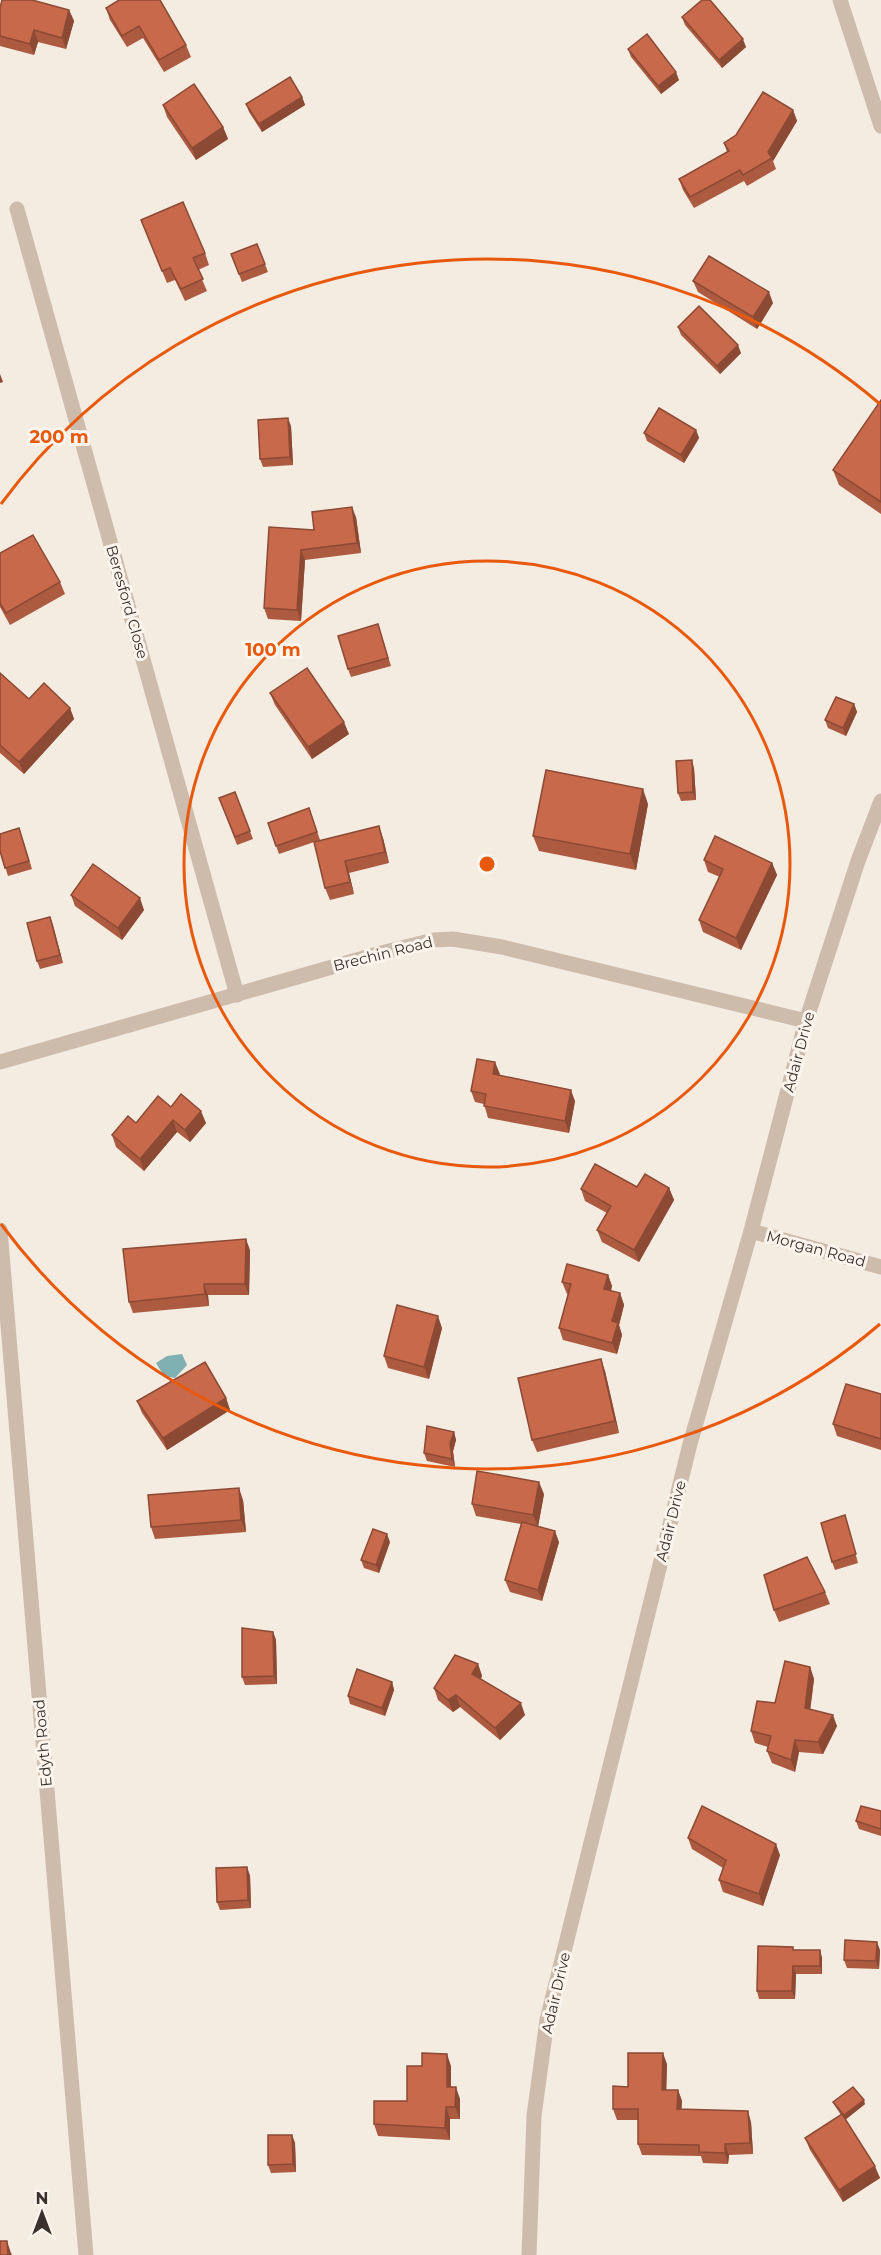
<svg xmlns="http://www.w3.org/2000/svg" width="881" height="2255" font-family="Montserrat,sans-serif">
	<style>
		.water { fill: #7fb0b2 }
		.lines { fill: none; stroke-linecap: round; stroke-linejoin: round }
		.minor { stroke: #cdbbac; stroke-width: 15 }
		.wall { fill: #ac5a40 }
		.shaded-wall { fill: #8c4a34 }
		.building { fill: #c8694b; stroke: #8c4a34; stroke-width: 1.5 }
		.ring { fill: none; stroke: #e8590c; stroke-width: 3 }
		.labels { text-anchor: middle; stroke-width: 6; stroke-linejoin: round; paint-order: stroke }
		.street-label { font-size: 15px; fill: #3b302b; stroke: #fbf5ee }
		.centre { fill: #e8590c; stroke: #fbf5ee; stroke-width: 3 }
		.ring-label { font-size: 18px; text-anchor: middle; font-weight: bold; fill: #e8590c; stroke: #fbf5ee; stroke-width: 6; stroke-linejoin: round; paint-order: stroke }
	</style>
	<rect width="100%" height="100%" fill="#f4ebe1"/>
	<path class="water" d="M182,1354l5,11 -12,13 -11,-2 -8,-13 11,-7z"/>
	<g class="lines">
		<g class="minor">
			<path d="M840,0l41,126"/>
			<path d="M17,209l220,786"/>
			<path d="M0,1062l381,-109 53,-13 19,-1 49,8 304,74"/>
			<path d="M0,1230l86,1025"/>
			<path d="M751,1231l130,36"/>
			<path d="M529,2255l5,-139 13,-96 143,-576 61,-213 55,-210 52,-160 23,-60"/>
		</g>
	</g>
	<g class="wall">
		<path d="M0,8l69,2 5,11 -8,28 -28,-7 -4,13 -34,-9z"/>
		<path d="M106,8l80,37 5,12 -27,15 -21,-34 -16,9 -17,-27z"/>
		<path d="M682,17l64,30 -24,21 -37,-43z"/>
		<path d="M628,49l51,31 -18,14 -30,-37z"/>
		<path d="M302,97l3,8 -43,27 -13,-20 -3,-8z"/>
		<path d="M163,105l60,22 5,12 -32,21 -29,-43z"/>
		<path d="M793,110l4,11 -24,40 3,8 -29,17 -3,-5 -50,27 -11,-18 -4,-11 48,-27 -3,-9z"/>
		<path d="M141,220l64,33 4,12 -11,5 9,21 -22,10 -10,-21 -8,3z"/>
		<path d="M257,244l11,28 -26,10 -11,-28z"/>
		<path d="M693,281l80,22 -16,26 -59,-37z"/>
		<path d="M678,327l63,26 -21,21 -39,-39z"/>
		<path d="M881,400v114l-42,-29 -6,-15z"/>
		<path d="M291,426l2,39 -30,2 -3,-8z"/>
		<path d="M696,430l3,8 -15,25 -37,-22 -3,-8z"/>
		<path d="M356,517l5,36 -56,7 -4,61 -33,-2 -4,-11 50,-78z"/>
		<path d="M0,553l60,29 5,12 -55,31 -10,-18z"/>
		<path d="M378,624l13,42 -40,11 -3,-8z"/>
		<path d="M0,673l29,26 41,9 4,11 -50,55 -24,-21z"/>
		<path d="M270,693l79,41 -37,25 -37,-54z"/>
		<path d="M854,704l3,8 -11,24 -18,-8 -3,-8z"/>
		<path d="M694,768l2,32 -15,1 -3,-8z"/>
		<path d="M235,792l18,47 -16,6 -18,-47z"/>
		<path d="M648,804l-12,66 -97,-19 -6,-15z"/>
		<path d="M309,808l11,32 -41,14 -11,-31z"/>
		<path d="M19,828l13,41 -24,7 -8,-25z"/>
		<path d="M383,838l6,25 -40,10 5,21 -24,6 -5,-12 -11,-46z"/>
		<path d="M704,860l68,3 5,12 -36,75 -38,-18 -4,-12 21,-43 -12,-5z"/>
		<path d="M71,895l73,15 -22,30 -47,-34z"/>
		<path d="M50,917l13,46 -23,6 -3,-8z"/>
		<path d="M500,1074l-1,2 76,25 -6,32 -81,-15 -4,-14 -9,-2 -4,-11z"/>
		<path d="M171,1107l35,16 -16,19 -13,-10 -33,39 -28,-24 -4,-12z"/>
		<path d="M637,1187l32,1 5,12 -35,62 -37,-20 -5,-12 10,-17 -22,-12 -4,-12z"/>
		<path d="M250,1250l-1,45h-41l1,11 -76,7 -4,-11z"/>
		<path d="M608,1275l4,11 -1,5 9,2 4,12 -5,20 3,10 -5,19 -54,-14 -4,-12 9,-34h-1l-5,-12z"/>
		<path d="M442,1328l-13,51 -41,-11 -4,-12z"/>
		<path d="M605,1371l14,62 -82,19 -5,-12z"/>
		<path d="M881,1394v56l-44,-14 -4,-12z"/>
		<path d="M226,1398l4,12 -63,40 -25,-37 -5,-12z"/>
		<path d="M454,1432l2,8 -3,11 2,16 -28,-6 -3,-8z"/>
		<path d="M544,1494l-6,32 21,16 -17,59 -32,-9 -5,-12 16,-56 -45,-8 -4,-12z"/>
		<path d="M243,1500l3,32 -91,7 -4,-12z"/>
		<path d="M845,1515l13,48 -23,7 -3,-8z"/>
		<path d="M390,1542l-11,31 -15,-5 -3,-8z"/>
		<path d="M825,1592l5,12 -51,18 -5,-12z"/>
		<path d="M273,1632l3,8 1,44 -32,1 -3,-8z"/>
		<path d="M478,1664l4,12 -1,3 44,36 -25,25 -40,-33 -7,5 -15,-12 -4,-12z"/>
		<path d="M810,1667l4,12 -4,30 27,17 -14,28 -24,-2 -4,20 -23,-9 -5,-12 1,-4 -13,-4 -4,-12 24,-28z"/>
		<path d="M392,1682l2,8 -9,26 -35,-12 -2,-8z"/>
		<path d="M881,1811v25l-22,-7 -3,-8z"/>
		<path d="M688,1838l92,17 -17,51 -40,-14 -4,-12 4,-12 -31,-19z"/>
		<path d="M247,1867l3,9 1,32 -31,2 -3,-8z"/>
		<path d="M794,1950h26l2,8v16h-26l-1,25h-36l-2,-8z"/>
		<path d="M880,1950l-1,19 -32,-1 -3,-8z"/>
		<path d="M667,2064l-1,26h12l4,11 -1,8 70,13 2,32 -24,1 -1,9 -25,-1 -2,-7 -59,-1 -4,-11v-24h-21l-4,-11 15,-22z"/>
		<path d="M451,2066v21l9,12v20h-10v21l-72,-4 -4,-12 33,-23z"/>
		<path d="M833,2102l32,2 -20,16 35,58 -37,24 -33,-52 -5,-12 36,-23 -6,-9z"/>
		<path d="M292,2135l3,8 1,29 -25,1 -3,-8z"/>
	</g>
	<g class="shaded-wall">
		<path d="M69,10l5,11 -8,28 -4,-11z"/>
		<path d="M34,30l4,12 -4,13 -4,-11z"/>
		<path d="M743,39l3,8 -24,21 -3,-8z"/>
		<path d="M676,72l3,8 -18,14 -3,-8z"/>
		<path d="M302,97l3,8 -43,27 -3,-8z"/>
		<path d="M793,110l4,11 -24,40 -5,-9z"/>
		<path d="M223,127l5,12 -32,21 -4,-12z"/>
		<path d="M769,292l4,11 -16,26 -4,-12z"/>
		<path d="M738,345l3,8 -21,21 -3,-8z"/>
		<path d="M0,374l3,8 -3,1z"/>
		<path d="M288,418l3,8 2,39 -3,-8z"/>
		<path d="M696,430l3,8 -15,25 -3,-8z"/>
		<path d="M352,507l4,10 5,36 -4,-10z"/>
		<path d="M301,550l4,10 -4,61 -4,-11z"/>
		<path d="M854,704l3,8 -11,24 -3,-8z"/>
		<path d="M70,708l4,11 -50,55 -5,-12z"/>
		<path d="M344,722l5,12 -37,25 -4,-12z"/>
		<path d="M692,760l2,8 2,32 -3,-8z"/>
		<path d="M643,789l5,15 -12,66 -6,-16z"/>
		<path d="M379,826l4,12 6,25 -4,-11z"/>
		<path d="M345,861l4,12 5,21 -4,-12z"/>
		<path d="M772,863l5,12 -36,75 -5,-12z"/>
		<path d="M140,898l4,12 -22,30 -4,-12z"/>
		<path d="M50,917l3,8 10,38 -3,-8z"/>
		<path d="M495,1062l5,12 -3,12 -4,-12z"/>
		<path d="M571,1090l4,11 -6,32 -4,-12z"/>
		<path d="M201,1111l5,12 -16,19 -5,-12z"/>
		<path d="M173,1120l4,12 -33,39 -4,-12z"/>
		<path d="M669,1188l5,12 -35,62 -5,-12z"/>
		<path d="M246,1239l4,11 -1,45 -4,-11z"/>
		<path d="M608,1275l4,11 -4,14 -4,-11z"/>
		<path d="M204,1284l4,11 1,11 -4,-12z"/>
		<path d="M620,1293l4,12 -5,20 3,10 -5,19 -5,-11v-22z"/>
		<path d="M438,1316l4,12 -13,51 -5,-12z"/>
		<path d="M601,1359l4,12 14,62 -4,-12z"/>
		<path d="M226,1398l4,12 -63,40 -4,-12z"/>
		<path d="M454,1432l2,8 -3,11 2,16 -3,-8 -2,-16z"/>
		<path d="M539,1482l5,12 -6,33 -5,-12z"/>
		<path d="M239,1488l4,12 3,32 -5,-12z"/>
		<path d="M555,1531l4,11 -17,59 -4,-11z"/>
		<path d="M387,1534l3,8 -11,31 -3,-8z"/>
		<path d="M273,1632l3,8 1,44 -3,-8z"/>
		<path d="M478,1664l4,12 -6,10 -4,-12z"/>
		<path d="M810,1667l4,12 -5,41 -4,-12z"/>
		<path d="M392,1682l2,8 -9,26 -3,-8z"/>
		<path d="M456,1695l4,12 -7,5 -5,-12z"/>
		<path d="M521,1703l4,12 -25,25 -5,-12z"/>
		<path d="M833,1715l4,11 -14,28 -5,-12z"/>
		<path d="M795,1740l4,12 -4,20 -4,-12z"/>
		<path d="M776,1844l4,11 -17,51 -4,-12z"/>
		<path d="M247,1867l3,9 1,32 -3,-8z"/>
		<path d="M877,1942l3,8 -1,19 -3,-8z"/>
		<path d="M820,1950l2,8v16l-2,-8z"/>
		<path d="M793,1966l3,8 -1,25 -3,-8z"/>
		<path d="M663,2053l4,11 -1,37 -4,-11z"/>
		<path d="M447,2054l4,12v33l-4,-12z"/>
		<path d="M456,2087l4,12v20l-5,-12z"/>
		<path d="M678,2090l4,11 -1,18 -4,-10z"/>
		<path d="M864,2100l1,4 -20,16 -1,-5z"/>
		<path d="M446,2107l4,12v21l-5,-12z"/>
		<path d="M748,2111l3,11 2,32 -3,-11z"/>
		<path d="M292,2135l3,8 1,29 -3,-8z"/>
		<path d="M725,2144l4,11 -1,9 -3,-11z"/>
		<path d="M875,2166l5,12 -37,24 -4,-12z"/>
		<path d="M7,2241l4,12 1,2h-4z"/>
	</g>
	<g class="building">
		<path d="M2,0h30l37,10 -7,28 -28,-8 -4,14 -30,-8v-28z"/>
		<path d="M119,0h41l26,45 -27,15 -20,-34 -17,10 -16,-28z"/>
		<path d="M702,0h8l33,39 -24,21 -37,-43z"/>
		<path d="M647,34l29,38 -18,14 -30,-37z"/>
		<path d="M290,77l12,20 -43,27 -13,-20z"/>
		<path d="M194,84l29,43 -31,21 -29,-43z"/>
		<path d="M763,92l30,18 -25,42 4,6 -29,17 -3,-5 -50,27 -11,-18 50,-28 -5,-8 12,-8z"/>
		<path d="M183,202l22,51 -12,5 10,21 -22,10 -11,-21 -8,3 -21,-51z"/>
		<path d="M257,244l8,20 -26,10 -8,-20z"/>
		<path d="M709,256l60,36 -16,25 -60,-36z"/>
		<path d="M699,306l39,39 -21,21 -39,-39z"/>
		<path d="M881,400v102l-48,-32z"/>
		<path d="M659,408l37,22 -15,25 -37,-22z"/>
		<path d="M288,418l2,39 -30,2 -2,-39z"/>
		<path d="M352,507l5,36 -56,7 -4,60 -33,-2 5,-81 45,3 -2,-18z"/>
		<path d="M33,535l27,47 -54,31 -6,-10v-50z"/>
		<path d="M378,624l10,34 -40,11 -10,-33z"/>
		<path d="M307,668l37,54 -36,25 -38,-54z"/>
		<path d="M0,673l29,26 15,-16 26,25 -51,54 -19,-17z"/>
		<path d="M836,697l18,7 -11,24 -18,-8z"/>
		<path d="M692,760l1,32 -15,1 -2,-32z"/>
		<path d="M546,770l97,19 -13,65 -97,-18z"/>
		<path d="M235,792l15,39 -15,6 -16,-39z"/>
		<path d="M309,808l8,24 -41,14 -8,-23z"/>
		<path d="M379,826l6,26 -40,9 5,21 -25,6 -11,-46z"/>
		<path d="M19,828l10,33 -24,7 -5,-17v-17z"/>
		<path d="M715,836l57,27 -36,75 -37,-18 24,-51 -19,-9z"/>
		<path d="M93,864l47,34 -22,30 -47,-33z"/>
		<path d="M50,917l10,38 -23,6 -10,-38z"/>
		<path d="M477,1059l18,3 -2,12 78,16 -6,31 -81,-15 2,-12 -15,-3z"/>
		<path d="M181,1094l20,17 -16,19 -12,-10 -33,39 -28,-24 16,-19 8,7 22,-27 13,11z"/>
		<path d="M595,1164l42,23 8,-13 24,14 -35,62 -37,-20 14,-24 -30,-17z"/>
		<path d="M246,1239l-1,45h-41l1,10 -76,8 -6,-53z"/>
		<path d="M567,1264l41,11 -4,14 16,4 -8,28 6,2 -6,20 -53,-15 12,-44 -9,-2z"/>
		<path d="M397,1305l41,11 -14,51 -40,-11z"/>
		<path d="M601,1359l14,62 -83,19 -14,-62z"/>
		<path d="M205,1362l21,36 -63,40 -26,-37z"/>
		<path d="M846,1384l35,10v45l-48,-15z"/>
		<path d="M427,1426l27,6 -4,11 2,16 -28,-6z"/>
		<path d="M477,1471l62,11 -6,33 -61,-11z"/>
		<path d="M239,1488l2,32 -90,7 -3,-32z"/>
		<path d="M845,1515l11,39 -24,8 -11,-39z"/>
		<path d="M522,1522l33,9 -17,59 -33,-10z"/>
		<path d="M373,1529l14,5 -11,31 -15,-5z"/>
		<path d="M807,1557l18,35 -51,18 -10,-35z"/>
		<path d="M242,1628l31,4 1,44 -32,1z"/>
		<path d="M455,1655l23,9 -6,10 49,29 -26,25 -39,-33 -8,5 -14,-12z"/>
		<path d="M785,1661l25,6 -5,41 28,7 -15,27 -23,-2 -4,20 -24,-9 4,-15 -20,-5 6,-30 18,2z"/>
		<path d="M357,1669l35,13 -10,26 -34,-12z"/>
		<path d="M702,1806l74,38 -17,50 -40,-14 7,-20 -38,-22z"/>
		<path d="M861,1806l20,5v18l-25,-8z"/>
		<path d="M247,1867l1,33 -31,2 -1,-34z"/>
		<path d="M845,1940l32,2 -1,19 -32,-1z"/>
		<path d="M758,1946l35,1v3h27v16h-27l-1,25h-35z"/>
		<path d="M422,2053l25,1v33h9l-1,20h-9l-1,21 -71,-4v-23h33v-35h15z"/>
		<path d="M628,2053h35l-1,37h16l-1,19 71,2 2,32 -25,1v9l-26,-1v-7l-61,-1v-35h-25v-23l15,1z"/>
		<path d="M853,2087l11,13 -20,15 -11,-13z"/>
		<path d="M842,2114l33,52 -36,24 -34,-52z"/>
		<path d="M268,2135h24l1,29 -25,1z"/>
		<path d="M0,2241h7l1,14h-8z"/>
	</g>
	<g class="ring">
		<circle cx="487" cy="864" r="303"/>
		<path d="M880 1324A605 605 0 0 1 1 1224M1 504A605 605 0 0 1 880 404"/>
	</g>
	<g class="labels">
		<g class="street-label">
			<text transform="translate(127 602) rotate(74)" y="5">Beresford Close</text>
			<text transform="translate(383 954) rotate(-14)" y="5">Brechin Road</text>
			<text transform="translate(799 1052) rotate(-75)" y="5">Adair Drive</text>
			<text transform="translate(816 1249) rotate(15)" y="5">Morgan Road</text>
			<text transform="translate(671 1521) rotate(-76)" y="5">Adair Drive</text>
			<text transform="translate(43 1743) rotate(-95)" y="5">Edyth Road</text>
			<text transform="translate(556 1993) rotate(-77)" y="5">Adair Drive</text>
		</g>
	</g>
	<circle cx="487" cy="864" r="9" class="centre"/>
	<g class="ring-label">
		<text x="59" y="443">200 m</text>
		<text x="273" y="656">100 m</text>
	</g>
	<g transform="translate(42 2213)" stroke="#fbf5ee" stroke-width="4.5" paint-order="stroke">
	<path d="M0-4.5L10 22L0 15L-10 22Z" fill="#3b302b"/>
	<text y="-9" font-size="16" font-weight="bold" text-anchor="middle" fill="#3b302b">N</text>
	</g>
</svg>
